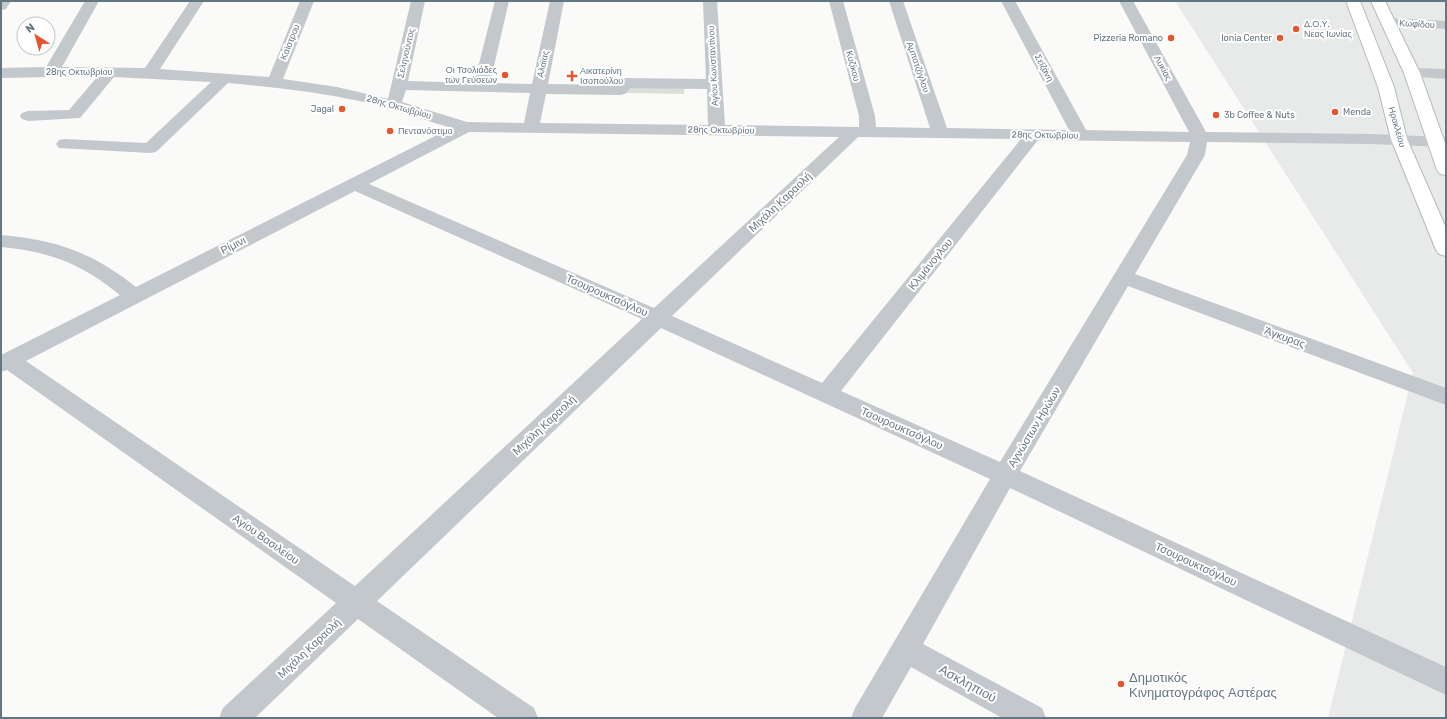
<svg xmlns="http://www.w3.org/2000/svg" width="1447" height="719" font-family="Rubik,sans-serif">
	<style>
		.built { fill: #e8e9e9 }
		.green { fill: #dadfd7 }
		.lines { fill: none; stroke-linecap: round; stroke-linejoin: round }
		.major-casing { stroke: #b5babe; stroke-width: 2 }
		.minor { fill: #c3c8cc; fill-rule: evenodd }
		.major { fill: #fff; fill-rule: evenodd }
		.poi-dot { fill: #e4572e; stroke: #fff; stroke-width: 1.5 }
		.labels { text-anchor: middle; stroke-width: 4; stroke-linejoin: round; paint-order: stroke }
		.far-poi-label { font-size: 9px; fill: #657683; stroke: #fff; text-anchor: start }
		.far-street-label { font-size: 9px; fill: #657683; stroke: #fff }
		.street-label { font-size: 11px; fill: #657683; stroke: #fff }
		.near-poi-label { font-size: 13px; fill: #657683; stroke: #fff; text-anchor: start }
		.near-street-label { font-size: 13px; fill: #657683; stroke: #fff }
	</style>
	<rect width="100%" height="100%" fill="#fafaf8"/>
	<path class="built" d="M1175,1h271v717h-118l85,-345z"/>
	<path class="green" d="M630,84l55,1 -1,9 -56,-1z"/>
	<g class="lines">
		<defs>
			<g id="major">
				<path d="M1346,1h14l34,86 13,52 39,89v28l-7,-2 -3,-4 -45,-111 -13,-52z"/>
				<path d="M1371,1h14l35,72 26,73v29l-6,-1 -3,-4 -33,-97z"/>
			</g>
		</defs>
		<use href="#major" class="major-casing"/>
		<g class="minor">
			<path d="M1,1h10l-5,8 -5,1z"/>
			<path d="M85,1h14l-37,66 83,1 45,-67h14l-44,68 109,8 31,-76h14l-31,78 54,8 51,12 23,-98h14l-17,80 66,2 21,-82h14l-19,82 42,1 18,-83h14l-16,83 67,1 3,-5 6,-2 82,1 -3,-78h14l8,124 134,2v-11l-30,-115h14l32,115 1,11 54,1 -41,-127h14l44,127 122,2 -68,-129h14l71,129 103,2 -70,-131h14l73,131 164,2 76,3v10l-76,-3 -163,-2 -2,13 -70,119 311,114v17l-318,-119 -108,185 426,196v28l-436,-207 -87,156 119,64 4,10h-44l-91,-51 -29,51h-31l4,-10 135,-229 -329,-151 -284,273 157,107 4,10h-40l-140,-99 -103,99h-36l4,-10 113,-105 -329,-233 -6,2v-17l119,-60c-40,-32 -69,-43 -119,-48v-12c55,5 91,17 135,52l315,-159c-29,-9 -58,-19 -87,-26 -45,-10 -91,-15 -136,-19l-72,69 -6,1 -91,-5 -3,-4 3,-4 6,-1 81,4 65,-61 -97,-5 -34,41 -52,3 -6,-2 -2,-3 2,-3 6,-2 41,-1 29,-34 -97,2v-10l45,-1zM630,88l77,1 1,36 -168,-2 6,-29 75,1 6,-2zM406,90l124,3 -6,30 -57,-1 -65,-20zM469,132l370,5 -185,171 -285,-124zM858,137l163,2 -199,244 -150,-67zM1038,140l152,2 -3,13 -187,307 -159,-71zM355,191l287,128 -287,267 -329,-225z"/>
			<path d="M1388,18l58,3v8l-63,-4 -2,-3 2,-3z"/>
			<path d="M1412,68l34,1v10l-39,-3 -3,-3 3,-3z"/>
		</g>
		<use href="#major" class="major"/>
	</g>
	<g class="poi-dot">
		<circle cx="1296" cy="29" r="4"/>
		<circle cx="1171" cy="38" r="4"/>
		<circle cx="1280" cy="38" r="4"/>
		<circle cx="505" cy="75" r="4"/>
		<path d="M570 70h4v4h4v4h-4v4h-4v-4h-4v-4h4z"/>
		<circle cx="342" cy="109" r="4"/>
		<circle cx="1335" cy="112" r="4"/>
		<circle cx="1216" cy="115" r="4"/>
		<circle cx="390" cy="131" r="4"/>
		<circle cx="1121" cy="684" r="4"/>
	</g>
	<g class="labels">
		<g class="far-poi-label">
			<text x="1304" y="27">Δ.Ο.Υ.<tspan x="1304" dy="10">Νεας Ιωνίας</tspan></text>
			<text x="1163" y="41" text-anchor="end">Pizzeria Romano</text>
			<text x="1272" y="41" text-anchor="end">Ionia Center</text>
			<text x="497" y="73" text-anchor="end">Οι Τσολιάδες<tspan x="497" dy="10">των Γεύσεων</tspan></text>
			<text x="580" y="74">Αικατερίνη<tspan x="580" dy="10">Ισοπούλου</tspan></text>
			<text x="334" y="112" text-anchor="end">Jagal</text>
			<text x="1343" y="115">Menda</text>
			<text x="1224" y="118">3b Coffee &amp; Nuts</text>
			<text x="398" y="134">Πεντανόστιμο</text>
		</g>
		<g class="far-street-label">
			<text transform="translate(1417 24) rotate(3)" y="3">Κωφίδου</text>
			<text transform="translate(290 42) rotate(-68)" y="3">Καϊστρου</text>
			<text transform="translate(406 53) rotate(-77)" y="3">Σεληνούντος</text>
			<text transform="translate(543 64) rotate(-78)" y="3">Αλαϊας</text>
			<text transform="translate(713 66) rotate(-93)" y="3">Αγίου Κωνσταντίνου</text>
			<text transform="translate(853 66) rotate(75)" y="3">Κυζίκου</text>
			<text transform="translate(918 67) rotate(71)" y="3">Αμπατζόγλου</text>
			<text transform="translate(1044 68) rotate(62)" y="3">Σεϊζάνη</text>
			<text transform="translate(1163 68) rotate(61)" y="3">Λυκίας</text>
			<text x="79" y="75">28ης Οκτωβρίου</text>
			<text transform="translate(399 107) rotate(16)" y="3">28ης Οκτωβρίου</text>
			<text transform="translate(1397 127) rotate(74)" y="3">Ηρακλείου</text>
			<text transform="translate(721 130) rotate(1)" y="3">28ης Οκτωβρίου</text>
			<text transform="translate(1045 135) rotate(1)" y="3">28ης Οκτωβρίου</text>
		</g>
		<g class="street-label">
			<text transform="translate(780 202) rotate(-43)" y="4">Μιχάλη Καραολή</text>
			<text transform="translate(233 245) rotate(-27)" y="4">Ρίμινι</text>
			<text transform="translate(930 264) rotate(-51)" y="4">Κλιμάνογλου</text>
			<text transform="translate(607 295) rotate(24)" y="4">Τσουρουκτσόγλου</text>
			<text transform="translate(1285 337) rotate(20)" y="4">Άγκυρας</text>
			<text transform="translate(544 425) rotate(-43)" y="4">Μιχάλη Καραολή</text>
			<text transform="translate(1034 427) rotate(-59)" y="4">Αγνώστων Ηρώων</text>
			<text transform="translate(902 428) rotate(24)" y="4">Τσουρουκτσόγλου</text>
			<text transform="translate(266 539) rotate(35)" y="4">Αγίου Βασιλείου</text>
			<text transform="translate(1196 564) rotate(25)" y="4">Τσουρουκτσόγλου</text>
			<text transform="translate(309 648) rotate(-43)" y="4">Μιχάλη Καραολή</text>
		</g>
		<g class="near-poi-label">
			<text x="1129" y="682">Δημοτικός<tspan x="1129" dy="15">Κινηματογράφος Αστέρας</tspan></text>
		</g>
		<g class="near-street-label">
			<text transform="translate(968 683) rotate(29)" y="5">Ασκληπιού</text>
		</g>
	</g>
	<rect width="1447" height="719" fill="none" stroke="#657683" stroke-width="4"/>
	<g transform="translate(36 36) rotate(323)"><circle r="19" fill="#ffffff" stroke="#c1c8cd"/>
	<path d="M0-3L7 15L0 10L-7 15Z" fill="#e4572e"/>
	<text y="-6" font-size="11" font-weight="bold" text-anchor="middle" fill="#657683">N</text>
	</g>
</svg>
